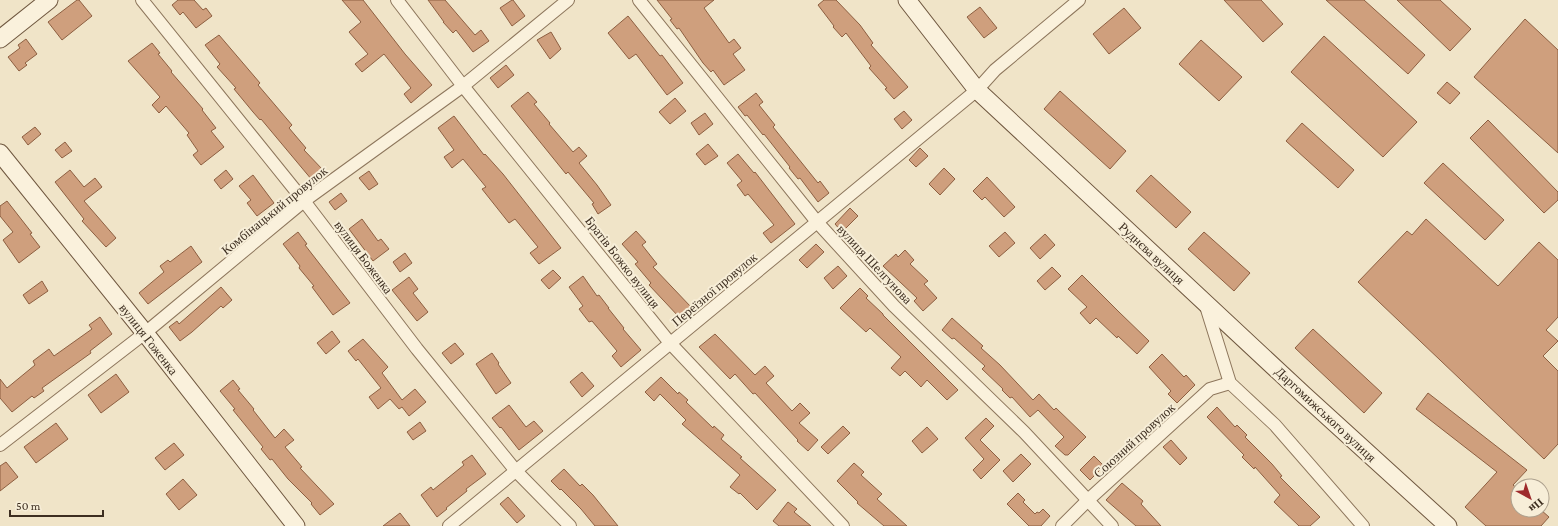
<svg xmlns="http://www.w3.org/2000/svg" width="1558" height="526" font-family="'Crimson Pro',serif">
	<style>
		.building { fill: #cf9f7d; stroke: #8d5f41 }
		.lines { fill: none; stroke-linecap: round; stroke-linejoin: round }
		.street-casing { stroke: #8d765c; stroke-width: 14 }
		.secondary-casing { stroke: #6f573f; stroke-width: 19 }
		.street { stroke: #faf1dc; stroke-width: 12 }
		.secondary { stroke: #faf1dc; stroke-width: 17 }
		.labels { text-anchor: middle; stroke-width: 4; stroke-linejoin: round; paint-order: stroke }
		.street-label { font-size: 13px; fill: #3d2e20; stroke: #f7eed8 }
	</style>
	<rect width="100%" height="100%" fill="#f0e4c8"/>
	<g class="building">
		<path d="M77,0h2l13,16 -30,24 -14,-18z"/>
		<path d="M178,0h16l9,10 3,-2 6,8 -16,12 -13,-16 -3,3 -8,-10z"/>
		<path d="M342,0h21l42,54 27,31 -21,18 -7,-9 7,-6 -27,-34 -22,18 -7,-8 13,-10 -19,-22 12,-10z"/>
		<path d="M428,0h17l30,35 6,-5 8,11 -16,11 -17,-22 -3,3 -10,-11h1z"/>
		<path d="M512,0h1l12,16 -13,10 -12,-18z"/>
		<path d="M657,0h57l-10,8 25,35 5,-4 7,9 -8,6 12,16 -21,15 -11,-15 -2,2 -8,-9 -24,-35 -2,1 -7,-9 2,-1z"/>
		<path d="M824,0h12l24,25 13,18 -2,2 37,42 -14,12 -9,-10 2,-1 -18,-20 2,-2 -25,-33 -4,4 -9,-10 1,-1 -16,-21z"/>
		<path d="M1224,0h37l22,24 -20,18z"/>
		<path d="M1326,0h38l61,55 -17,19z"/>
		<path d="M1397,0h43l31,29 -21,22z"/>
		<path d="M980,7l17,21 -13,10 -17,-21z"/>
		<path d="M1124,8l17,20 -32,26 -16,-20z"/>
		<path d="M628,16l32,40 2,-1 21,28 -16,12 -31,-41 -7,5 -21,-26z"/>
		<path d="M1525,19l33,31v103l-84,-76z"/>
		<path d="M551,32l10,17 -11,10 -13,-19z"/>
		<path d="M219,35l41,48 -2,2 34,40 -3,3 17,20 -2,2 19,20 -11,10 -51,-61 -1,1 -7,-8 -19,-23 2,-1 -19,-21 3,-3 -15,-19z"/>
		<path d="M1324,36l93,86 -34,35 -92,-85z"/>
		<path d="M26,39l11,15 -12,9 2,2 -8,6 -11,-14 12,-9 -2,-3z"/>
		<path d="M1201,40l41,37 -23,24 -40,-37z"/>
		<path d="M152,43l8,10 -2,1 14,17 -1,1 32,37 -1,1 14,18 -5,3 13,16 -23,18 -8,-10 5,-4 -11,-16 2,-2 -23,-27 -7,7 -7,-8 8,-8 -32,-36z"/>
		<path d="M506,65l8,10 -16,13 -8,-10z"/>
		<path d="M1447,82l13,11 -10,11 -13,-11z"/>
		<path d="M1060,91l66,60 -16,18 -66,-60z"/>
		<path d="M528,92l9,10 -3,2 16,19 -1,1 24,28 6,-5 8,9 -8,7 18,22 14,20 -13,9 -6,-10 2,-1 -26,-31 -2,2 -55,-68z"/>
		<path d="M756,93l7,9 -4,3 16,20 -2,2 45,56 2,-2 9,12 -11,9 -18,-24 -2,1 -9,-11 1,-1 -26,-33 -1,1 -16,-20 -2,1 -7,-9z"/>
		<path d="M675,98l11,13 -16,13 -11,-12z"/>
		<path d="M904,111l8,9 -10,9 -8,-10z"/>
		<path d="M705,113l8,11 -14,11 -8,-12z"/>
		<path d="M454,116l30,39 1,-1 18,20 58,74 -22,16 -9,-11 8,-6 -23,-28 -6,4 -27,-34 4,-2 -23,-28 -11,9 -8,-11 10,-7 -16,-22z"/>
		<path d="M1488,120l70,72v8l-14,13 -74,-75z"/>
		<path d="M1302,123l52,47 -16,18 -52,-47z"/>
		<path d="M35,127l6,7 -13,11 -6,-8z"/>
		<path d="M65,142l7,9 -10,7 -7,-8z"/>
		<path d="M708,144l10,12 -13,9 -9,-11z"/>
		<path d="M920,148l8,8 -12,11 -7,-7z"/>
		<path d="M738,154l16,19 1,-1 40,52 -24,19 -8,-10 11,-8 -26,-31 -3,2 -8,-11 5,-4 -15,-18z"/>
		<path d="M1443,163l61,57 -19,20 -61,-57z"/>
		<path d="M944,168l11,11 -15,16 -11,-11z"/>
		<path d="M70,170l14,17 11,-9 7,9 -18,14 32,37 -10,9 -24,-26 2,-2 -29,-37z"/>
		<path d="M226,170l7,9 -12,10 -7,-9z"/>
		<path d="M369,171l9,13 -9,6 -10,-12z"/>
		<path d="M253,175l21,28 -17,13 -10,-13 4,-3 -12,-14z"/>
		<path d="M1151,175l40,37 -15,16 -40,-37z"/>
		<path d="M987,177l28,30 -11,10 -19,-20 -3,3 -9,-9z"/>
		<path d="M341,193l6,8 -12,9 -6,-8z"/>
		<path d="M7,201l25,32 -2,1 10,13 -21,16 -16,-23 10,-8 -13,-16v-10z"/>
		<path d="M850,208l8,8 -16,16 -7,-8z"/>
		<path d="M362,219l16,22 3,-2 8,10 -16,12 -24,-32z"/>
		<path d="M1426,219l72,67 41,-44 19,18v57l-12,13 12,11 -15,15 15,15v73l-14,15 -186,-177 49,-51 5,4z"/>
		<path d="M636,231l10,11 -4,3 15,19 -4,3 38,40 -12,10 -30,-32 2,-2 -16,-19 3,-2 -16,-18z"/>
		<path d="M298,232l9,12 -2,1 45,58 -17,12 -21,-28 2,-1 -15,-18 1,-2 -17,-22z"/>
		<path d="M1005,232l10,11 -16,14 -10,-11z"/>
		<path d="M1204,232l46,41 -16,18 -46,-42z"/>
		<path d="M1045,234l10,11 -15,14 -10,-11z"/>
		<path d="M816,244l8,8 -17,16 -8,-8z"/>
		<path d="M191,246l11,16 -54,42 -9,-11 25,-21 -4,-6 8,-6 2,2z"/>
		<path d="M905,250l9,10 -4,4 18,17 -4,3 13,14 -14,13 -9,-10 3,-3 -34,-32 13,-12 2,3z"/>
		<path d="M405,253l7,10 -12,9 -7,-10z"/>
		<path d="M838,266l9,10 -14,13 -9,-11z"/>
		<path d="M1052,267l9,9 -16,14 -8,-9z"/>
		<path d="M553,270l8,8 -12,11 -8,-9z"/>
		<path d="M1082,275l37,37 30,29 -12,13 -19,-18 -1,2 -21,-20 -6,6 -10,-11 7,-6 -19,-18z"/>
		<path d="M583,276l14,20 2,-1 10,13h-1l16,20 -1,1 18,21 -20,17 -9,-11 5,-5 -25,-30 -3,1 -10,-13 4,-3 -14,-19z"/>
		<path d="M409,277l9,12 -5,4 15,19 -11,9 -25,-31z"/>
		<path d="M42,281l6,10 -19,13 -6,-9z"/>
		<path d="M221,287l11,13 -9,8 -2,-2 -29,26 -12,9 -11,-14 8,-6 2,3z"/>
		<path d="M860,288l8,8 -2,2 17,16v1l75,75 -11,10 -20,-20 -6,7 -16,-16 -5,5 -9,-8 10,-11 -31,-29 -4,4 -26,-24z"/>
		<path d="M100,317l12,17 -22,17 1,2 -49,35 2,3 -10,7 -2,-2 -20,16 -12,-14v-19l7,9 28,-23 -2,-4 16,-12 5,7 38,-27 -3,-4z"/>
		<path d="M952,318l31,28 -2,2 19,17 33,35 6,-6 15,16 2,-2 30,29 -18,18h-3l-10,-9 9,-9 -26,-27 -8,7 -18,-20 -2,1 -8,-8 1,-1 -21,-20 3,-3 -31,-28 -2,1 -10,-9z"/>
		<path d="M1313,329l69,64 -18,20 -69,-65z"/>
		<path d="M332,331l8,11 -14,12 -9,-11z"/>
		<path d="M715,334l40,41 10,-9 9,10 -8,7 26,28 8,-8 10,10 -11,10 19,17 -10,11 -11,-10 1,-1 -43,-47 -2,1 -18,-20 -5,5 -31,-32z"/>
		<path d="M363,339l25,28 -6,6 20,27 13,-11 11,13 -17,14 -7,-9 -3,2 -9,-10 -12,10 -9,-12 12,-9 -23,-29 -2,2 -8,-10z"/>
		<path d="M455,343l9,11 -13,10 -9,-11z"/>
		<path d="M492,353l7,10 -1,1 13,19 -15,11 -20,-30z"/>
		<path d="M1162,354l22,23 2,-2 9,10 -18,18 -9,-9 3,-3 -22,-24z"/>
		<path d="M582,372l12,14 -12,11 -12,-15z"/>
		<path d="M116,374l13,18 -28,21 -13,-18z"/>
		<path d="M661,377l17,17 1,-2 9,8 -2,2 27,26 1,-2 10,9 -3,4 21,18 -2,1 36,32 -19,20 -17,-17 -1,1 -9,-7 10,-12 -58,-51 4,-4 -26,-26 -6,7 -9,-9z"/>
		<path d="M233,380l7,9 -2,1 16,19 -1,1 22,28 9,-9 10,11 -9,7 17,20 -2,1 34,36 -14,11 -9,-11 1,-1 -24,-24 -16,-20 -2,1 -9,-11 2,-2 -30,-37 2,-1 -15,-18z"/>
		<path d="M1428,393l99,77 -14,15 5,4v21h23l8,7 -8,9h-55l-21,-19 32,-35 -81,-63z"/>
		<path d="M509,405l17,22 8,-6 9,10 -24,19 -18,-23 -1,1 -8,-10z"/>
		<path d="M1217,407l18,20 2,-2 10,10 -2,2 27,27 10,12 -2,1 40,40 -10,9h-11l-25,-24 6,-7 -25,-28 -1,2 -12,-12 2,-2 -37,-38z"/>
		<path d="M986,418l8,8 -14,14 20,20 -19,19 -8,-9 11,-11 -19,-21z"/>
		<path d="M420,422l6,9 -13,9 -6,-8z"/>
		<path d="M56,423l12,16 -32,24 -12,-16z"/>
		<path d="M843,426l7,7 -22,21 -7,-7z"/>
		<path d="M927,427l11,12 -16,14 -10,-12z"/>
		<path d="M1171,440l16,18 -7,7 -17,-18z"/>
		<path d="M174,443l10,12 -19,15 -10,-12z"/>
		<path d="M1021,454l10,10 -18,18 -10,-11z"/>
		<path d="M472,455l14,19 -20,15 1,2 -21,17 1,1 -10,8 -16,-22 10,-8 2,3 31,-25 -2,-3z"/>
		<path d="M1094,456l10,10 -14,14 -10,-10z"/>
		<path d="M6,462l12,15 -18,14v-25z"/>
		<path d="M854,463l10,9 -3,3 21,19 -5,5 30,27h-23l-27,-23 1,-1 -21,-21z"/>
		<path d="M564,469l16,17 2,-2 11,11 25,31h-23l-14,-17 -20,-20 -1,1 -9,-9z"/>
		<path d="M183,479l14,16 -18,15 -13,-16z"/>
		<path d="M1122,483l21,18 -2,3 20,22h-25l-30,-26z"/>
		<path d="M1018,493l7,7 -2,2 12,12 2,-2 2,1 4,-4 7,7 -9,10h-12l-22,-22z"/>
		<path d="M508,497l17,19 -8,7 -17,-19z"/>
		<path d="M788,502l9,7 -3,3 17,14h-32l-6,-5z"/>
		<path d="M400,513l10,13h-27z"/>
	</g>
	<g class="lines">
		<defs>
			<g id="street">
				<path d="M142,0l162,201 113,148 99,122 54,55"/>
				<path d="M397,0l66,86 207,257 173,183"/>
				<path d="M639,0l178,222 77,84 130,126 88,94"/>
				<path d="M1205,303l25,80 45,42 88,101"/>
				<path d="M0,445l145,-112 159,-132 159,-115 105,-86"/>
				<path d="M449,526l528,-436 18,-20 84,-70"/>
				<path d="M1062,526l25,-25 123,-112 20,-6"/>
			</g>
			<g id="secondary">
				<path d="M907,0l70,90 327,305 144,131"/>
				<path d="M0,39l49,-39"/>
				<path d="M0,153l145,180 151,193"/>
			</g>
		</defs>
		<use href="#street" class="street-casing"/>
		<use href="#secondary" class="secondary-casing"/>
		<use href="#street" class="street"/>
		<use href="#secondary" class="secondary"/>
	</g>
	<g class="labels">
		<g class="street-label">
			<text transform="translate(274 210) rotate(-39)" y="5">Комбінацький провулок</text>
			<text transform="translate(1152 253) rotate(43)" y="5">Руднєва вулиця</text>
			<text transform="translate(364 257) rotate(53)" y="5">вулиця Боженка</text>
			<text transform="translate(623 262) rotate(52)" y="5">Братів Божко вулиця</text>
			<text transform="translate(875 264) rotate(47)" y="5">вулиця Шелгунова</text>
			<text transform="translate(714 289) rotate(-40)" y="5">Переїзної провулок</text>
			<text transform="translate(149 339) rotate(52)" y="5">вулиця Гоженка</text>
			<text transform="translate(1326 414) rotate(43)" y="5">Даргомижського вулиця</text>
			<text transform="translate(1134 440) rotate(-42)" y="5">Союзний провулок</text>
		</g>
	</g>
	<g transform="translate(1530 498) rotate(140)"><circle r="19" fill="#f7eed8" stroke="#ada18e"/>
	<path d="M0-3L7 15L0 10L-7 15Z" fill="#9e2a2b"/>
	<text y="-6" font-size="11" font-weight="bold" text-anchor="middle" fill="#3d2e20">Пн</text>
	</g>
	<path d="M10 510v6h93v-6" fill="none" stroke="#3d2e20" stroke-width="2"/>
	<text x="16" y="510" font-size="12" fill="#3d2e20" stroke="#f7eed8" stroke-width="3" paint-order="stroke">50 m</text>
</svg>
